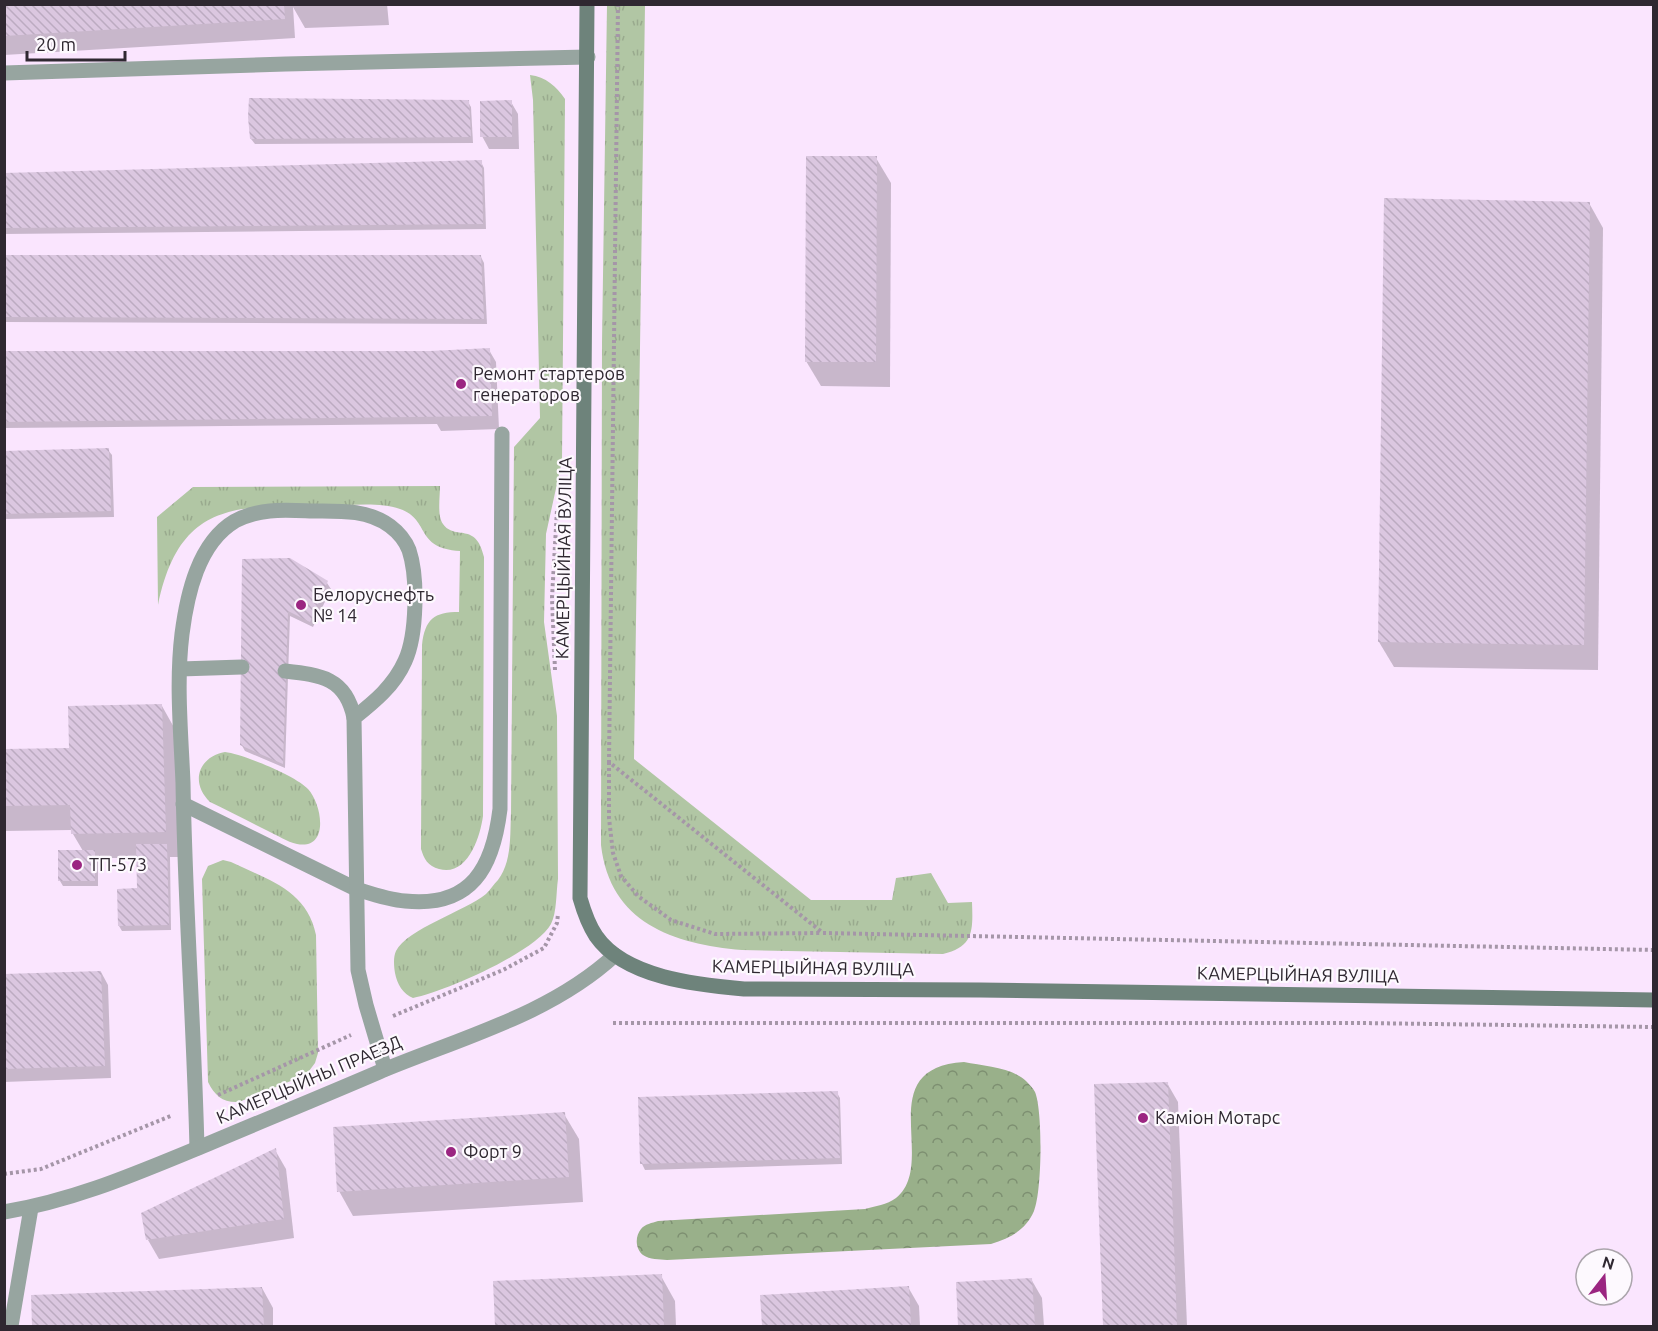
<svg xmlns="http://www.w3.org/2000/svg" width="1658" height="1331" font-family="Ubuntu,sans-serif">
	<style>
		.grass { fill: url(#grass-tufts) }
		.forest { fill: url(#forest-crowns) }
		.shadow { fill: #0003 }
		.building { fill: url(#building-back-hatch) }
		.lines { fill: none; stroke-linecap: round; stroke-linejoin: round }
		.path { stroke: #a596a8; stroke-width: 4; stroke-dasharray: 3 3; stroke-linecap: butt }
		.lane { stroke: #97a5a0; stroke-width: 15 }
		.street { stroke: #97a5a0; stroke-width: 15 }
		.secondary { stroke: #6e837b; stroke-width: 15 }
		.poi-dot { fill: #9b2581; stroke: #fdf9fe; stroke-width: 2 }
		.labels { text-anchor: middle; stroke-width: 4.5; stroke-linejoin: round; paint-order: stroke }
		.poi-label { font-size: 18px; fill: #2f2831; stroke: #fdf9fe; text-anchor: start }
		.street-label { font-size: 18px; fill: #2f2831; stroke: #fdf9fe }
	</style>
	<defs>
		<pattern id="grass-tufts" width="24" height="20" patternUnits="userSpaceOnUse" patternTransform="scale(1.5)"><rect width="24" height="20" fill="#b1c6a4"/><path d="M3 7l-1-3M5 7V3M7 7l1-3M15 17l-1-3M17 17v-4M19 17l1-3" fill="none" stroke="#99aa8e"/></pattern>
		<pattern id="forest-crowns" width="20" height="18" patternUnits="userSpaceOnUse" patternTransform="scale(1.5)"><rect width="20" height="18" fill="#99b08a"/><path d="M2 6a3 3 0 1 1 6 0M12 15a3 3 0 1 1 6 0" fill="none" stroke="#7d8f71"/></pattern>
		<pattern id="building-back-hatch" width="6" height="6" patternUnits="userSpaceOnUse" patternTransform="scale(1.5)"><rect width="6" height="6" fill="#dbc7e0"/><path d="M-1 5l2 2M0 0l6 6M5-1l2 2" fill="none" stroke="#bcabc1"/></pattern>
	</defs>
	<rect width="100%" height="100%" fill="#fae5fe"/>
	<g class="grass">
		<path d="M607,5h38l-11,754 177,141h81l4,-22 35,-5 17,30 24,-1c1,28 2,45 -29,52l-201,-4c-69,-6 -132,-27 -141,-105l1,-502z"/>
		<path d="M530,75c16,2 26,11 35,24l-3,362 -16,73 -2,88 13,94 1,163c-2,14 -1,33 -7,45 -15,28 -107,68 -138,74 -10,-4 -16,-14 -18,-25 -1,-6 -2,-16 1,-22 11,-22 69,-40 90,-57 4,-4 8,-10 12,-14 14,-18 12,-46 13,-67l3,-366 26,-29 -7,-318z"/>
		<path d="M440,486c0,11 -3,30 3,38 12,17 33,-3 41,33l-1,259c-3,22 -16,61 -44,53 -11,-3 -15,-10 -18,-20l1,-204c3,-26 12,-33 37,-33l1,-61c-46,-3 -29,-31 -60,-42 -23,-8 -53,-3 -77,-3 -89,-1 -144,-3 -165,99l-1,-88 36,-30z"/>
		<path d="M225,752c18,2 71,24 83,37 14,15 22,61 -11,55 -10,-2 -20,-9 -29,-13 -20,-10 -39,-20 -58,-29 -20,-19 -12,-45 15,-50z"/>
		<path d="M223,860l8,2c37,18 76,28 85,73l2,118 -3,10 -6,8 -6,5 -64,26c-16,1 -24,-6 -31,-20l-6,-203 6,-13z"/>
	</g>
	<path class="forest" d="M964,1062c20,4 47,5 62,19 3,3 7,7 9,11 8,19 7,100 -1,119 -8,19 -24,27 -43,33l-324,16c-8,-1 -17,0 -24,-5 -8,-6 -8,-19 -2,-26 4,-5 11,-6 17,-8l207,-12c10,-3 22,-4 31,-11 43,-35 -26,-130 68,-136z"/>
	<g class="shadow">
		<path d="M4,4h383l2,21 -84,3 -12,-21 2,31 -291,17z"/>
		<path d="M468,102l3,5 2,36 -218,1 -4,-5z"/>
		<path d="M511,102l7,12 1,35h-30l-7,-13z"/>
		<path d="M876,158l15,25 -1,204 -69,-1 -15,-25z"/>
		<path d="M481,162l3,6 2,61 -482,5v-60z"/>
		<path d="M1589,203l14,25 -5,442 -204,-3 -15,-25z"/>
		<path d="M4,257h477l3,6 3,61 -483,-2z"/>
		<path d="M489,350l7,12 3,67 -58,2 -4,-7 -433,4v-76h427z"/>
		<path d="M108,450l4,5 2,62 -110,2v-67z"/>
		<path d="M243,560l84,23 4,6 -18,38 -23,-11 -5,152 -40,-17 -4,-7z"/>
		<path d="M162,706l14,25 3,126h-9l1,73 -49,1 -3,-5 20,-36 -1,-32h-40v28h-35l-3,-5 23,-30 -10,-17 -1,-4 -68,1v-80l66,-2z"/>
		<path d="M101,972l7,13 3,93 -107,4v-106z"/>
		<path d="M1167,1083l11,19 9,224h-83l-9,-240z"/>
		<path d="M837,1093l3,5 2,66 -197,6 -3,-6z"/>
		<path d="M564,1114l15,25 4,63 -230,14 -14,-25z"/>
		<path d="M275,1150l11,19 8,69 -135,21 -11,-19z"/>
		<path d="M661,1276l14,25 1,25h-180l-1,-43z"/>
		<path d="M1031,1279l11,19 2,28h-84l-3,-43z"/>
		<path d="M908,1287l11,19 1,20h-156l-2,-29z"/>
		<path d="M262,1288l11,20v18h-240l-1,-29z"/>
	</g>
	<g class="building">
		<path d="M4,4h280l1,15 -281,17z"/>
		<path d="M249,98l220,2 2,37 -221,2 -2,-22z"/>
		<path d="M512,100v37h-32v-36z"/>
		<path d="M806,156h71l-1,206h-71z"/>
		<path d="M482,160l1,64 -479,4v-55z"/>
		<path d="M1384,198l206,4 -6,443 -206,-3z"/>
		<path d="M4,255h477l3,64 -480,-2z"/>
		<path d="M490,348l2,68 -488,6v-71h426z"/>
		<path d="M109,448l2,63 -107,3v-63z"/>
		<path d="M290,558l38,23 -18,41 -22,-11 -5,153 -43,-19 2,-186z"/>
		<path d="M162,704l4,128 -95,2 -1,-29 -66,1v-57l65,-1 -1,-42z"/>
		<path d="M136,844h31l2,81 -51,1 -1,-37 20,-1z"/>
		<rect x="58" y="850" width="37" height="31"/>
		<path d="M101,971l4,95 -101,3v-95z"/>
		<path d="M1168,1082l9,244h-74l-9,-242z"/>
		<path d="M838,1091l2,67 -200,6 -2,-67z"/>
		<path d="M565,1112l4,65 -232,15 -4,-65z"/>
		<path d="M276,1148l8,71 -138,21 -5,-27z"/>
		<path d="M662,1274l2,52h-169l-2,-45z"/>
		<path d="M1032,1278l3,48h-77l-2,-44z"/>
		<path d="M909,1286l2,40h-149l-2,-31z"/>
		<path d="M262,1287l2,39h-232l-1,-31z"/>
	</g>
	<g class="lines">
		<g class="path">
			<path d="M618,4l-9,758 214,171 831,17"/>
			<path d="M555,670l-3,-72 5,-88"/>
			<path d="M609,762v56l4,35 8,23 17,20 33,24 44,14 107,-1"/>
			<path d="M393,1016l110,-46 41,-22 13,-25 1,-9"/>
			<path d="M613,1023h748l293,4"/>
			<path d="M218,1095l133,-60"/>
			<path d="M4,1174l37,-5 132,-54"/>
		</g>
		<g class="lane">
			<path d="M4,73l282,-9 302,-7"/>
			<path d="M180,669l62,-2"/>
			<path d="M285,671c36,4 61,7 69,47"/>
			<path d="M183,804l173,85c16,5 33,11 49,12 67,7 88,-34 95,-92l2,-375"/>
			<path d="M197,1148c-3,-121 -12,-243 -14,-365 -2,-49 -7,-100 -1,-149 5,-39 16,-91 53,-113 24,-13 50,-11 75,-10 28,0 57,-2 80,15 8,6 15,14 19,24 9,27 8,85 -4,111 -11,25 -31,41 -51,57l4,252 8,35 19,64"/>
			<path d="M11,1326l20,-118"/>
		</g>
		<path class="street" d="M4,1212c72,-12 133,-39 199,-66 59,-25 118,-49 176,-74 81,-34 171,-57 236,-117"/>
		<path class="secondary" d="M587,4l-7,894c4,14 8,26 16,38 29,42 102,49 148,53l236,1 674,10"/>
	</g>
	<g class="poi-dot">
		<circle cx="461" cy="384" r="6"/>
		<circle cx="301" cy="605" r="6"/>
		<circle cx="77" cy="865" r="6"/>
		<circle cx="1143" cy="1118" r="6"/>
		<circle cx="451" cy="1152" r="6"/>
	</g>
	<g class="labels">
		<g class="poi-label">
			<text x="473" y="380">Ремонт стартеров<tspan x="473" dy="21">генераторов</tspan></text>
			<text x="313" y="601">Белоруснефть<tspan x="313" dy="21">№ 14</tspan></text>
			<text x="89" y="871">ТП-573</text>
			<text x="1155" y="1124">Каміон Мотарс</text>
			<text x="463" y="1158">Форт 9</text>
		</g>
		<g class="street-label">
			<text transform="translate(564 558) rotate(-89)" y="6">КАМЕРЦЫЙНАЯ ВУЛІЦА</text>
			<text transform="translate(813 968) rotate(1)" y="6">КАМЕРЦЫЙНАЯ ВУЛІЦА</text>
			<text transform="translate(1298 975) rotate(1)" y="6">КАМЕРЦЫЙНАЯ ВУЛІЦА</text>
			<text transform="translate(309 1080) rotate(-23)" y="6">КАМЕРЦЫЙНЫ ПРАЕЗД</text>
		</g>
	</g>
	<rect width="1658" height="1331" fill="none" stroke="#2f2831" stroke-width="12"/>
	<g transform="translate(1604 1277) rotate(17)"><circle r="28" fill="#fdf9fe" stroke="#aba5ac" stroke-width="1.5"/>
	<path d="M0-4.5L10 22L0 15L-10 22Z" fill="#9b2581"/>
	<text y="-9" font-size="16" font-weight="bold" text-anchor="middle" fill="#2f2831">N</text>
	</g>
	<path d="M27 51v9h98v-9" fill="none" stroke="#2f2831" stroke-width="3"/>
	<text x="36" y="51" font-size="18" fill="#2f2831" stroke="#fdf9fe" stroke-width="4.5" paint-order="stroke">20 m</text>
</svg>
